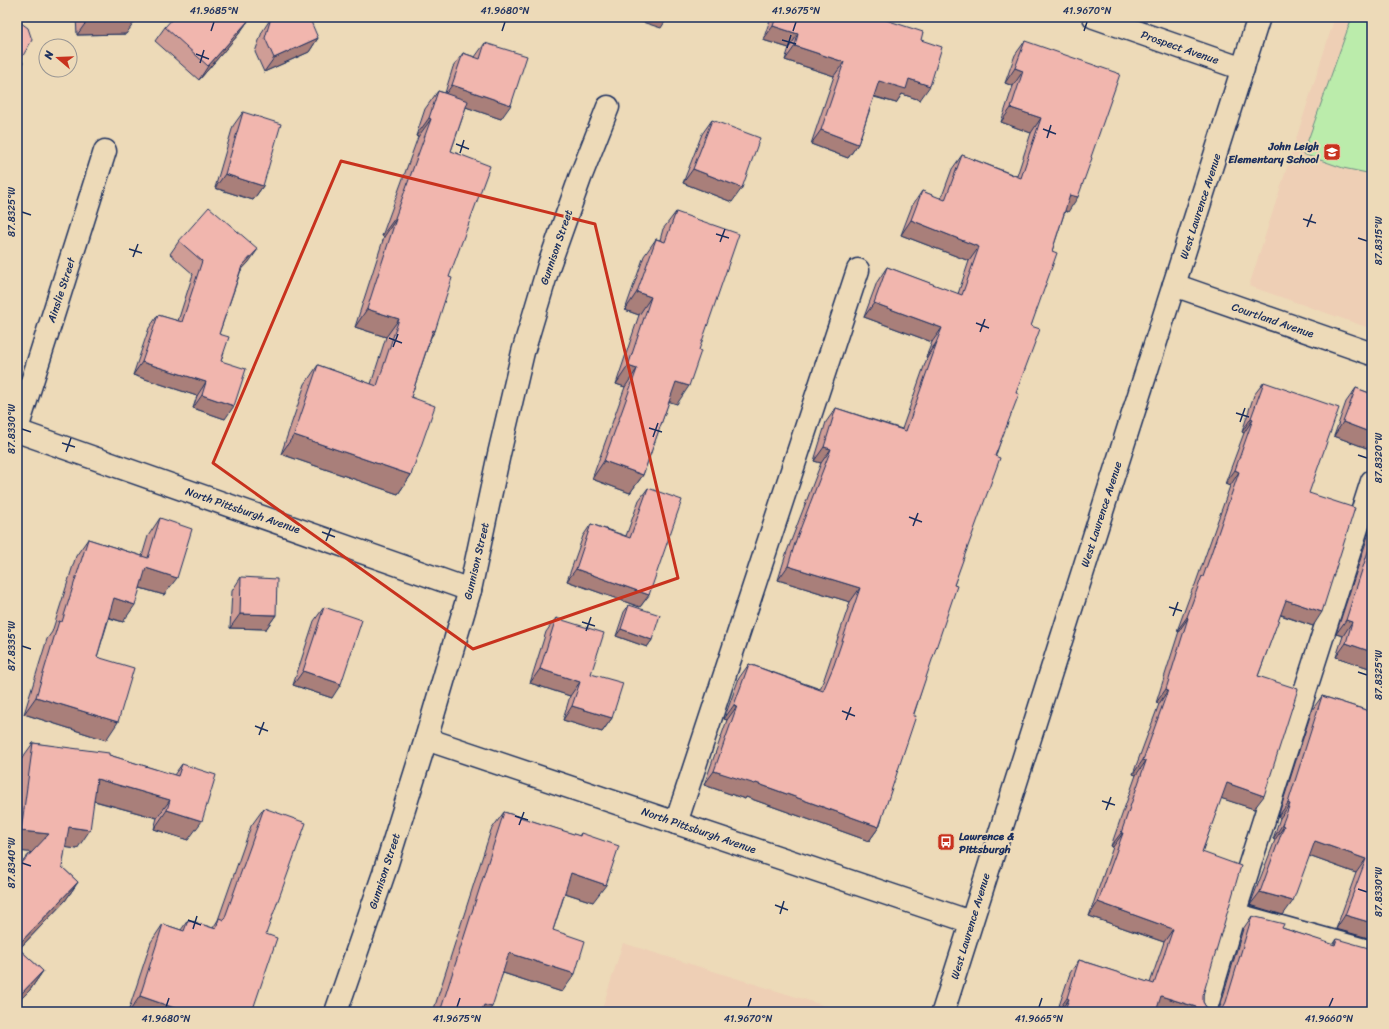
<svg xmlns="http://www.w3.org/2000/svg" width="1389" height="1029" font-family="Sriracha,sans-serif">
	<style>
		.built { fill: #eecfb5 }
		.green { fill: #bbecab; stroke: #6b8e84 }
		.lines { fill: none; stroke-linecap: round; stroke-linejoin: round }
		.minor-casing { stroke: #1b2f5e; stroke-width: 25 }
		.major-casing { stroke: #1b2f5e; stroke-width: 25 }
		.minor { stroke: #eddab8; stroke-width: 22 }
		.major { stroke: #eddab8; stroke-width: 22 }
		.wall { fill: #cf9d96; stroke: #1b2f5e }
		.shaded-wall { fill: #a97f7a; stroke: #1b2f5e }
		.building { fill: #f1b6ae; stroke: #1b2f5e }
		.marked { fill: none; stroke: #c8321e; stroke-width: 3; stroke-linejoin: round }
		.ticks { fill: none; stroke: #1b2f5e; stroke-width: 1.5 }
		.labels { text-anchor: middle; stroke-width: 4; stroke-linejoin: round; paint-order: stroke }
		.street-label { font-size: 11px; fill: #1b2f5e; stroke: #eddab8 }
		.poi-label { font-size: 11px; font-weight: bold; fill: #1b2f5e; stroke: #eddab8; text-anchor: end }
		.neatline { fill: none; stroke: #1b2f5e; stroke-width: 1.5 }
		.ticks-label { font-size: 10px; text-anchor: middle; fill: #1b2f5e }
	</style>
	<rect width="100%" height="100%" fill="#eddab8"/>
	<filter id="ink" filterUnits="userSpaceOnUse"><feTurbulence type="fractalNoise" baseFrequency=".025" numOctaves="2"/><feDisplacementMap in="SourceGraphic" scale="8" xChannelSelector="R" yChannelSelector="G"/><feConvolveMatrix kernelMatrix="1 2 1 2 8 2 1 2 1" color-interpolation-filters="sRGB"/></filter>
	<g filter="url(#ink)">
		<g class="built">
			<path d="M1335,17h37v312l-123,-43z"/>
			<path d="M623,943l222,69h-244z"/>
		</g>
		<path class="green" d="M1352,17h20v157l-29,-6 -40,-14z"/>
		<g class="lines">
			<defs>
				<g id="minor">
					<path d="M1094,17l149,52"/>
					<path d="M1174,285l198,69"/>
					<path d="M17,429l88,-278"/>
					<path d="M17,431l453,159"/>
					<path d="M426,739l545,183"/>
					<path d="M676,823l182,-553"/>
					<path d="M1234,914l138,38"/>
					<path d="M336,1012l48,-139 42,-134 44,-149 29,-136 24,-102 26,-87 31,-87 28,-71"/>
					<path d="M1205,1012l29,-98 138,-433"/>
				</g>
				<path id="major" d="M943,1012l316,-995"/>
			</defs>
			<use href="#minor" class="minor-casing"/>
			<use href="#major" class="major-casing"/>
			<use href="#minor" class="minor"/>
			<use href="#major" class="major"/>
		</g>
		<g class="wall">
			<path d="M76,17h60l-10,17 -49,1z"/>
			<path d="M771,17h106l44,23 -1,60 -18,-6 -6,9 -22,-6 -16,47 -10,14 -37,-14 23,-68 -49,-16 4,-12 -26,-8z"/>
			<path d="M271,18l47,20 -9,14 -45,20 -9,-20 7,-20z"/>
			<path d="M248,21l-10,14 -39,45 -44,-39 10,-14z"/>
			<path d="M1025,41l43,171 -3,-1 -13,40 -21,75 -15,67 -62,192 -75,242 -10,14 -123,-44 -1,2 -41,-14 23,-65 -3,-1 15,-41 10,-14 71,25 4,-10 26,-77 -72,-22 8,-26 35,-91 -7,-2 12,-39 10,-14 66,21 25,-71 -1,-1 6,-15 -68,-25 13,-35 10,-15 71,27 11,-33 -68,-26 11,-29 10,-15 19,8 11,-30 10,-14 55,21 14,-43 -30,-11 12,-36 -8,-3 10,-28z"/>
			<path d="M485,43l16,76 -35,-12 -15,44 -2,126 -14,54 -4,6 -20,60v78l-13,19 -117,-40 24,-70 13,-19 53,19 15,-47 -31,-10 29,-90 -2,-1 36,-99 -2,-1 9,-27 13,-18 7,2 8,-26 10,-14 12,4z"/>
			<path d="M243,112l20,74 -10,14 -38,-12 18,-62z"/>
			<path d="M712,120l20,82 -49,-19 19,-49z"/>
			<path d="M676,212l1,192 -8,-3 -26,74 -13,18 -38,-14 33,-92 -9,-3 23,-69 -14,-5 19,-54 12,-17 4,1 3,-11z"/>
			<path d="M179,241l70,21 -8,8 -22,64 6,85 -32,-11 4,-12 -64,-21 16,-47 9,-13 20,6 15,-47 -23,-20z"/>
			<path d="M1264,382l45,111 4,133 -33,-11 -22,61 -4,133 -33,-11 -19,54 1,150 3,5 5,3h8l24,-81 9,-13 30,12 51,17 4,-6 35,73h-212l-4,-1v1h-99l13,-39 9,-13 71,23 14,-41 -75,-26 24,-69 -2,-1 25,-71 -3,-1 26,-70 -3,-1 23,-72h-2l15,-41 3,-5 35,-99 -5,-2 19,-51 -2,-1 12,-37z"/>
			<path d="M1356,388l16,6v56l-38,-14 12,-34z"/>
			<path d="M648,488l1,107 -9,12 -73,-26 16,-45 8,-12 35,12 13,-36z"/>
			<path d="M160,518l4,77 -24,-7 -17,34 -14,-4 -12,39 9,83 -82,-26 23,-75 5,-7 24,-76 12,-17 54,17 6,-20z"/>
			<path d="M1372,526v143l-36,-12 7,-21 -7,-2 34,-104z"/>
			<path d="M241,577l35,38 -10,14 -36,-1 2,-37z"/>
			<path d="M629,605l23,35 -5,7 -31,-11 8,-24z"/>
			<path d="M324,607l8,91 -39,-13 21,-64z"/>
			<path d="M556,618l35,56 21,44 -10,14 -39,-12 7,-24 -40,-13 16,-51z"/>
			<path d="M1322,696l50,16v227l-36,-10 20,-56 -47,-17 -26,59 -33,-10 25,-65 -2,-1 7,-21 -2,-1 34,-107z"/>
			<path d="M33,743l76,12 65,20 8,-11 6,76 -34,-11 3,-11 -63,-17 -17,48 -12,-2 -3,20 16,15 -13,19 -46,48 24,22 -13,19 -13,13v-135l14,-16 -14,-1v-67l3,-23z"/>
			<path d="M264,808l2,126 -14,78h-124l23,-70 12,-18 18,6 7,-10 25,8 5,-8 33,-94z"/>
			<path d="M504,812l75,24 2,-3 12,69 -28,-9 -12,37 9,62 -59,-19 -15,39h-55l58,-182z"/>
		</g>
		<g class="shaded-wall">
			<path d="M634,17h34l-7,11 -28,-9z"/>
			<path d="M136,20l-10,14 -49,1 10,-14z"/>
			<path d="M248,21l-10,14 -39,45 9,-14z"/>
			<path d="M773,26l25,8 -9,14 -26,-8z"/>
			<path d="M318,38l-9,14 -45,20 10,-14z"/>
			<path d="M795,46l49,16 -10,14 -49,-16z"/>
			<path d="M1015,68l8,3 -10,15 -8,-3z"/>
			<path d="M909,79l21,7 -10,14 -18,-6 -6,9 -26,-8 9,-14z"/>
			<path d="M452,85l59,20 -10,14 -59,-20z"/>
			<path d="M1011,108l30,10 -10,15 -30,-11z"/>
			<path d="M429,118l2,1 -13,18 -2,-1z"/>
			<path d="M821,130l37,14 -10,14 -37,-14z"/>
			<path d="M693,169l49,19 -10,14 -49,-19z"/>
			<path d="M225,174l38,12 -10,14 -38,-12z"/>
			<path d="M1070,195l8,2 -10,15 -8,-3z"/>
			<path d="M395,218l1,1 -12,18 -2,-1z"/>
			<path d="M911,220l68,27 -10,14 -68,-26z"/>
			<path d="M258,249l-9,13 -16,17 9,-13z"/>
			<path d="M637,292l14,5 -12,18 -14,-5z"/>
			<path d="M874,303l68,25 -10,14 -68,-25z"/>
			<path d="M367,309l32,10 -13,18 -31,-10z"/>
			<path d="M433,330l2,1 -12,18z"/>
			<path d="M936,343h1l-10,15 -1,-1z"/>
			<path d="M142,362l64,20 -9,14 -64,-21z"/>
			<path d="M628,366l9,3 -12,18 -9,-3z"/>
			<path d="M676,382l13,4 -12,18 -13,-4z"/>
			<path d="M202,395l32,11 -9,13 -32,-11z"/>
			<path d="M1251,418l2,1 -9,14 -2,-1z"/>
			<path d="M1343,422l29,11v17l-38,-14z"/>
			<path d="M294,435l117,40 -13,19 -117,-40z"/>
			<path d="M824,447l7,2 -10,14 -7,-2z"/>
			<path d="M604,461l39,14 -13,18 -38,-14z"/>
			<path d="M1235,470l4,2 -9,14 -5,-2z"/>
			<path d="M788,566l72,22 -10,14 -72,-22z"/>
			<path d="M146,568l31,10 -13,17 -30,-9z"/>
			<path d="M576,569l73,26 -9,12 -73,-26z"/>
			<path d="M114,598l21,7 -12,17 -21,-7z"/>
			<path d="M1286,600l36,12 -9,14 -37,-13z"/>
			<path d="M240,614l36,1 -10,14 -36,-1z"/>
			<path d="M1187,617l1,1 -9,13h-2z"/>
			<path d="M1346,620l6,2 -9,14 -7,-2z"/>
			<path d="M621,629l31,11 -5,7 -31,-11z"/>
			<path d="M1346,643l26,9v17l-36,-12z"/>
			<path d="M540,669l40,13 -10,14 -40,-13z"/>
			<path d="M303,671l38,13 -9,14 -39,-13z"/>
			<path d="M1166,689l2,1 -9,14 -3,-1z"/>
			<path d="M36,697l82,25 -12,18 -82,-26z"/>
			<path d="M734,705l3,1 -10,14 -3,-1z"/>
			<path d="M572,706l40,12 -10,14 -39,-12z"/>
			<path d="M1143,760l3,1 -10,14 -3,-1z"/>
			<path d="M714,771l42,12 123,44 -10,14 -123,-44 -1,2 -41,-14z"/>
			<path d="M97,779l73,21 -13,18 -73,-20z"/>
			<path d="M1227,783l37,13 -10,13 -37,-12z"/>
			<path d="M1288,803l2,1 -10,14 -2,-1z"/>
			<path d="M167,810l35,11 -14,19 -34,-11z"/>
			<path d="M1282,825l2,1 -9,14 -2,-1z"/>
			<path d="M69,827l21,3 -13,19 -22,-3z"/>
			<path d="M21,831l28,3 -13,19 -19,-2v-14z"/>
			<path d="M1121,833h2l-10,14 -2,-1z"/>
			<path d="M1315,841l51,18 -10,14 -50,-18z"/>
			<path d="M571,873l35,12 -13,17 -34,-11z"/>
			<path d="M78,882l-13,19 -48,50v-5z"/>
			<path d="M1260,892l33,9 -10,14 -33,-10z"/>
			<path d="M1098,902l75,27 -9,13 -75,-26z"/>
			<path d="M1345,915l27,8v16l-36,-10z"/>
			<path d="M509,953l66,21 -13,18 -65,-21z"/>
			<path d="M43,971l-13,19 -13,13v-4l1,-2z"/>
			<path d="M140,996l46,16h-57z"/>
			<path d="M1161,996l51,16h-52l-8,-3z"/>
			<path d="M1067,998l2,1 -10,13h-2z"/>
			<path d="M484,1005l8,2 -4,5h-10z"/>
		</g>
		<g class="building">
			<path d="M87,17h49v3l-49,1z"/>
			<path d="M174,17h69l5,4 -40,45 -43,-39z"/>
			<path d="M273,17h36l9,21 -44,20 -9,-20 6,-20z"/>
			<path d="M776,17h101l46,15 -2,8 21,7 -12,39 -21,-7 -3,10 -27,-8 -21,63 -37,-14 23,-68 -49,-16 3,-12 -25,-8z"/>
			<path d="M17,20l11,8 4,12 -11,19 2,4 -6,5z"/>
			<path d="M1025,41l95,33 -29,83 1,1 -14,39 -8,-2 -18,56 5,2 -26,73 9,3 -24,64 3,1 -24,62 5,2 -46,127 3,1 -44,130h3l-37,111 -123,-44 -1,1 -41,-13 23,-65 -3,-1 15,-41 74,27 11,-26 26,-77 -72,-22 8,-26 35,-91 -7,-2 12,-39 70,23 31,-88h-1l6,-15 -68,-25 13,-36 75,28 17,-48 -68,-27 11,-29 23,9 17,-45 59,23 20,-60 -30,-10 12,-37 -8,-3z"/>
			<path d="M485,43l42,13 -16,49 -59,-20 11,-32 17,6z"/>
			<path d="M17,73l2,10h-2z"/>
			<path d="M438,91l30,10 -17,50 39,15 -41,111 3,1 -17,53 -2,-1 -22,67 24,9 -24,69 -117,-40 24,-70 59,21 22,-67 -32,-10 29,-90 -1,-1 36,-99 -2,-1z"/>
			<path d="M243,112l38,12 -18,62 -38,-12z"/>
			<path d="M712,120l48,18 -18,50 -49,-19z"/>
			<path d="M209,207l49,42 -16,17 -23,68 10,3 -8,24 25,8 -12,37 -32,-11 4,-13 -64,-20 16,-47 24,7 20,-61 -23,-20z"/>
			<path d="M676,212l63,22 -40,116 2,1 -12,35 -13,-4 -33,93 -39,-14 33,-92 -9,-3 23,-69 -14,-5 19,-53 9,3z"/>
			<path d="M1264,382l75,26 -30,85 46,15 -33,104 -36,-12 -28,76 40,13 -34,107 -37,-13 -25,69 39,14 -38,129v7l3,5 5,3h7l5,-2 3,-6 26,-86 32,8 -2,4 53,17 2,-6 35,10v63h-160l-51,-16 -5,16h-92l5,-13 -2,-1 12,-38 75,24 19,-55 -75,-27 25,-69h-2l25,-72 -3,-1 25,-70 -2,-1 22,-71 -1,-1 15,-41 1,1 36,-105 -4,-2 18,-51 -2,-1z"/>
			<path d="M1356,388l16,6v39l-29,-11z"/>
			<path d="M648,488l34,12 -33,95 -73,-26 15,-45 39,14z"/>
			<path d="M160,518l32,11 -15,49 -31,-10 -11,37 -21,-7 -17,59 37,11 -16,54 -82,-25 23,-76 3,1 26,-83 60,19z"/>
			<path d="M1372,539v113l-26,-9 6,-21 -6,-2z"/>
			<path d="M241,577l36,2 -1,36 -36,-1z"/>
			<path d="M629,605l31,10 -8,25 -31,-11z"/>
			<path d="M324,607l38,13 -21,64 -38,-13z"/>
			<path d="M556,618l48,15 -13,41 32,9 -11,35 -40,-12 8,-24 -40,-13z"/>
			<path d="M1322,696l50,16v211l-27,-8 21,-56 -51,-18 -22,60 -33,-9 24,-66 -2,-1 8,-21 -2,-1z"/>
			<path d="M33,743l76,10v2l69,21 4,-12 34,11 -14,46 -35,-11 3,-10 -73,-21 -7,51 -21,-3 -7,40 16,15 -61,64v-78l32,-34 -28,-3z"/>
			<path d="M264,808l42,15 -40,111 11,4 -25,74h-66l-46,-16 23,-72 21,7 4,-11 28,9 3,-11 5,2z"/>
			<path d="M504,812l76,24 1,-3 38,13 -13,39 -35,-12 -18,57 32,11 -10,33 -66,-21 -17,54 -8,-2 -3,7h-41z"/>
			<path d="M17,947l26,24 -25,26 -1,-1z"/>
		</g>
	</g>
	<path class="marked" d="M341,161l254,63 83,354 -205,71 -260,-186z"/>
	<path class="ticks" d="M211,31l3,-9M502,31l3,-9M793,31l3,-9M1084,31l3,-9M782,40l14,4M787,48l4,-13M196,54l13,5M200,63l4,-13M1043,129l13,5M1047,138l4,-13M456,144l13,5M460,153l4,-13M22,212l9,3M1303,219l13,4M1307,227l5,-13M716,234l13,4M1358,238l9,3M720,242l5,-13M129,249l13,4M133,257l5,-13M976,323l13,5M980,332l5,-13M389,338l13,5M393,347l5,-13M1236,413l13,4M1240,422l5,-14M649,428l13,4M22,429l9,3M653,437l5,-14M62,443l13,4M66,452l5,-14M1358,455l9,3M909,517l13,5M913,526l5,-13M322,532l13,5M326,541l5,-13M1169,607l13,4M1173,616l5,-14M582,622l13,4M586,631l5,-14M22,646l9,3M1358,672l9,3M842,711l13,5M846,720l5,-13M255,726l13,5M259,735l5,-13M1102,801l13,4M1106,810l5,-13M515,816l13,4M519,825l5,-13M22,863l9,3M1358,889l9,3M775,905l13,5M780,914l4,-13M188,920l13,5M193,929l4,-13M166,1007l3,-9M457,1007l3,-9M748,1007l3,-9M1039,1007l3,-9M1329,1007l4,-9"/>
	<defs>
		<symbol id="school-square" viewBox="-11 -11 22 22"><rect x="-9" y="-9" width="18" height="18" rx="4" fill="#c8321e" stroke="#eddab8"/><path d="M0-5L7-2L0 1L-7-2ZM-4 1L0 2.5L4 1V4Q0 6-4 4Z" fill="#fff"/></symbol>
		<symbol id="bus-square" viewBox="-11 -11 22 22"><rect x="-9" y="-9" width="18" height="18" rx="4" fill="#c8321e" stroke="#eddab8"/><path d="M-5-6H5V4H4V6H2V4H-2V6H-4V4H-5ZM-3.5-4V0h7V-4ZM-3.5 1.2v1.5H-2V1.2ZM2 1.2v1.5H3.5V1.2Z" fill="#fff"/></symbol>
	</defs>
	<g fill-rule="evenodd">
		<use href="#school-square" x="1322" y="142" width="20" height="20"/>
		<use href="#bus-square" x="936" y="832" width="20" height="20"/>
	</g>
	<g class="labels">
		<g class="street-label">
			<text transform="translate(1180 47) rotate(19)" y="4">Prospect Avenue</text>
			<text transform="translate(1200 206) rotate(-72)" y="4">West Lawrence Avenue</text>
			<text transform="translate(556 247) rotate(-71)" y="4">Gunnison Street</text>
			<text transform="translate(61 290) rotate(-72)" y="4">Ainslie Street</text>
			<text transform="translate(1273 320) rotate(19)" y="4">Courtland Avenue</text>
			<text transform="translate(243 510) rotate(19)" y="4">North Pittsburgh Avenue</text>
			<text transform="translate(1101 514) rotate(-72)" y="4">West Lawrence Avenue</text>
			<text transform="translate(476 561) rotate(-77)" y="4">Gunnison Street</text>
			<text transform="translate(699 830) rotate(19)" y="4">North Pittsburgh Avenue</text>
			<text transform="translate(384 871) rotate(-72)" y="4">Gunnison Street</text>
			<text transform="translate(970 926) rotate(-73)" y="4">West Lawrence Avenue</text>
		</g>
		<g class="poi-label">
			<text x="1319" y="150">John Leigh<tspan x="1319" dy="13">Elementary School</tspan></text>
			<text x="959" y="840" text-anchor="start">Lawrence &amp;<tspan x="959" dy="13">Pittsburgh</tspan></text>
		</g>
	</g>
	<rect width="1389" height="1029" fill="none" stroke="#eddab8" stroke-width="44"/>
	<g transform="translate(58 58) rotate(289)"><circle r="19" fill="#eddab8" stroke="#999694"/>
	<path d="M0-3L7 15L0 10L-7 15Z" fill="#c8321e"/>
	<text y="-6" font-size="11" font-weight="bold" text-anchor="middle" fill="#1b2f5e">N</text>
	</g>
	<rect x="22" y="22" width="1345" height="985" class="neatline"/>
	<g class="ticks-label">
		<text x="214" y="14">41.9685°N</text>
		<text x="505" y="14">41.9680°N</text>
		<text x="796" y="14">41.9675°N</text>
		<text x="1087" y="14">41.9670°N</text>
		<text transform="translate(11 212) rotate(-90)" y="4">87.8325°W</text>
		<text transform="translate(1378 241) rotate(-90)" y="4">87.8315°W</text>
		<text transform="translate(11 429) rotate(-90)" y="4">87.8330°W</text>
		<text transform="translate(1378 458) rotate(-90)" y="4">87.8320°W</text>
		<text transform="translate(11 646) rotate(-90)" y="4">87.8335°W</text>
		<text transform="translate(1378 675) rotate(-90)" y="4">87.8325°W</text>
		<text transform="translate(11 863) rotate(-90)" y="4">87.8340°W</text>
		<text transform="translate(1378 892) rotate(-90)" y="4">87.8330°W</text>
		<text x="166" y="1022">41.9680°N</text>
		<text x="457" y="1022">41.9675°N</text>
		<text x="748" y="1022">41.9670°N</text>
		<text x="1039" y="1022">41.9665°N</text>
		<text x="1329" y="1022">41.9660°N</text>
	</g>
</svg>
